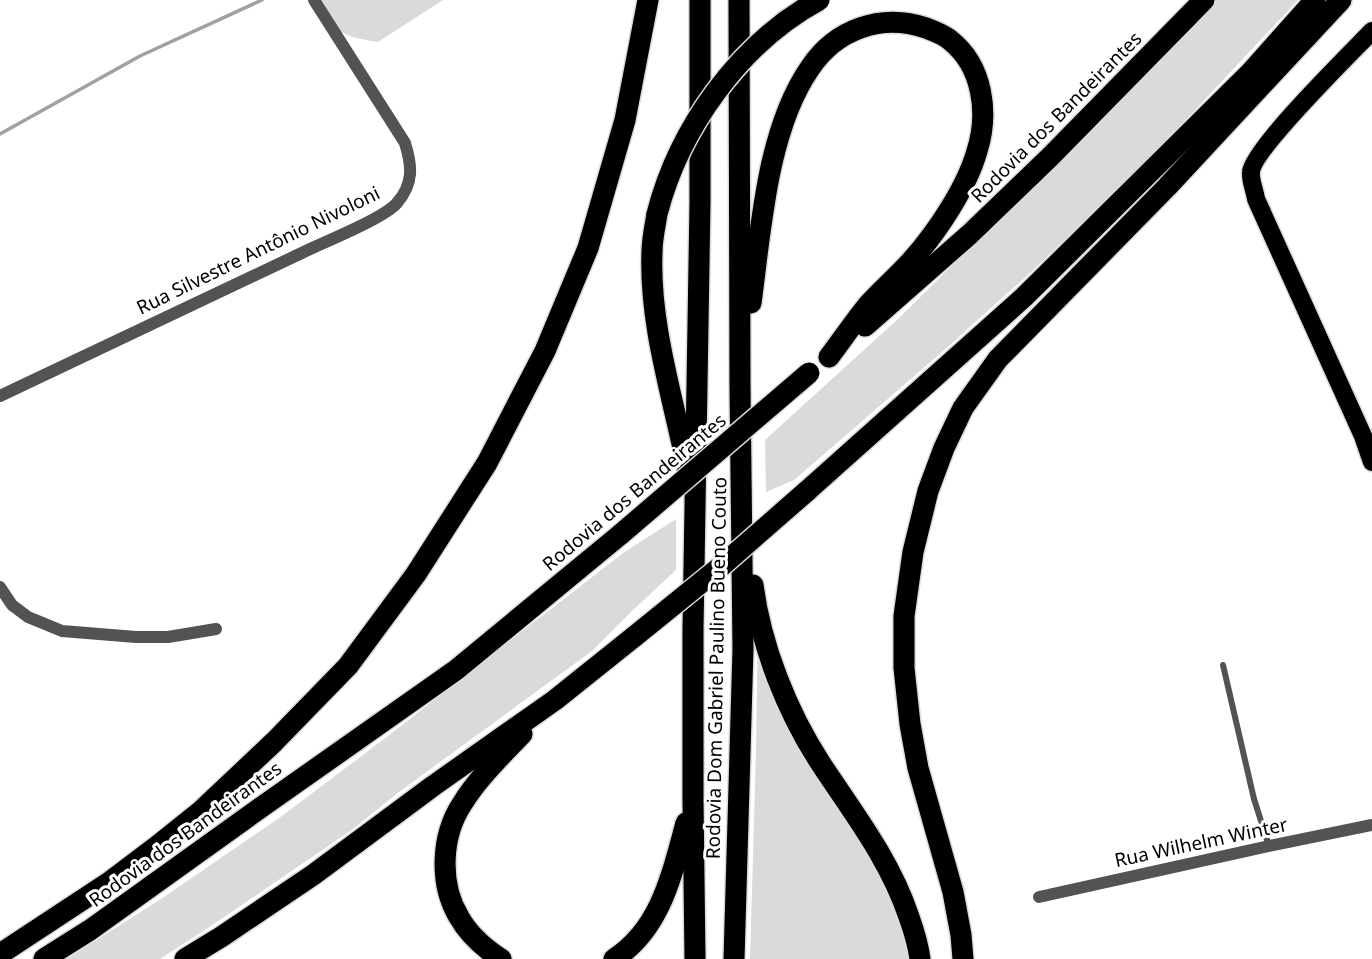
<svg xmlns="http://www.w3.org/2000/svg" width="1372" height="959" font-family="'Noto Sans',sans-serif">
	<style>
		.green { fill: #dadada }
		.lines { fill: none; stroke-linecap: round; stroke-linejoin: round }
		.stream { stroke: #a1a1a1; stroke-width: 3.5 }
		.primary-casing { stroke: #dbdbdb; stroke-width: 21 }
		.motorway-casing { stroke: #dbdbdb; stroke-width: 24 }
		.service { stroke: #535353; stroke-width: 6 }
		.minor { stroke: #535353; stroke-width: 12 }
		.primary { stroke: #000; stroke-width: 18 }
		.motorway { stroke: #000; stroke-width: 21 }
		.motorway-bridge-casing { stroke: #dbdbdb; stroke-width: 24; stroke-linecap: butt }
		.motorway-bridge { stroke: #000; stroke-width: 21 }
		.labels { text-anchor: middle; stroke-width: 6; stroke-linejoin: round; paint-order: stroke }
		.street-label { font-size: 19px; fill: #000; stroke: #fff }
	</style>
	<rect width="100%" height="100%" fill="#fff"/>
	<g class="green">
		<path d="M319,0h124l-65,42c-37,-6 -42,-8 -59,-42z"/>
		<path d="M1216,0h82l-146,156 -123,118 -87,78 -148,128 -28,12 -1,-52 133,-121 242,-239z"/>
		<path d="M676,519v51l-44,41 -40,40 -193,141 -46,37 -139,95 -54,35h-93l97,-62 118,-81 106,-80 235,-183z"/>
		<path d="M758,625l117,226 43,108h-168l6,-208z"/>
	</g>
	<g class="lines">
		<path class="stream" d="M0,134l140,-78 122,-56"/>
		<defs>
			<path id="primary" d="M1372,31c-21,22 -119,118 -121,141 -1,8 4,19 5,27l107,237 9,26"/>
			<g id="motorway">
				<path d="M657,214c-2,13 -5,25 -5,38 -3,72 21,145 35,215"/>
				<path d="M751,303c10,-74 16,-173 59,-235 26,-39 71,-55 116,-40 8,3 17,6 24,12 33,26 39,73 27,111 -10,36 -40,81 -65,109 -14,16 -31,30 -45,46 -13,16 -25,34 -38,51"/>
				<path d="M865,326l105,-92 81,-78 153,-156"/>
				<path d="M807,491l217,-194 227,-225 64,-72"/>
				<path d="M753,585c8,61 34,127 68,179 33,50 69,96 88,153 5,14 9,27 11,42"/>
				<path d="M0,954l111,-73 45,-34 45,-36 73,-69 74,-76 68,-92 71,-111 58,-112 43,-103 37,-128 23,-120"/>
				<path d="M44,959l46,-29 173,-124 193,-136 165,-136"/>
				<path d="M185,959l36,-22 92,-62 120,-89 122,-86 80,-64"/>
				<path d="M501,959c-17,-11 -32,-24 -42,-42 -20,-33 -18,-81 3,-113 16,-26 39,-48 60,-70"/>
				<path d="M614,959c47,-30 58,-85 72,-136"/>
				<path d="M695,959l-2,-161v-169l7,-427v-202"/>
				<path d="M734,959l9,-310 -3,-264 -1,-385"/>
				<path d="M963,959l-2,-24 -8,-43 -35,-124 -8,-44 -6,-56v-52l9,-64 15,-61 16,-43 19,-40 35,-49 169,-172 174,-187"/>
			</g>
		</defs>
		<use href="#primary" class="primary-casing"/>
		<use href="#motorway" class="motorway-casing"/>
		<path class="service" d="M1223,665l31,134 15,47"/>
		<g class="minor">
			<path d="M0,396c103,-49 206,-97 308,-146 21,-10 76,-32 89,-47 17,-20 15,-37 8,-60l-91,-143"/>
			<path d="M0,587l12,18 16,12 34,14 74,6h32l48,-8"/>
			<path d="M1039,897l230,-51 103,-21"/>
		</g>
		<use href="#primary" class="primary"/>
		<use href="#motorway" class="motorway"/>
		<defs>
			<g id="motorway-bridge">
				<path d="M657,214c22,-86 83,-171 162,-214"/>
				<path d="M621,534l188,-161"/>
				<path d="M635,636l84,-68 88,-77"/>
			</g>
		</defs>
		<use href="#motorway-bridge" class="motorway-bridge-casing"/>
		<use href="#motorway-bridge" class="motorway-bridge"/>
	</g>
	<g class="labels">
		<g class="street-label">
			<text transform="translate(1056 117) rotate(-45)" y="7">Rodovia dos Bandeirantes</text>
			<text transform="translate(258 250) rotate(-26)" y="7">Rua Silvestre Antônio Nivoloni</text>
			<text transform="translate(634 492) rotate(-40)" y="7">Rodovia dos Bandeirantes</text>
			<text transform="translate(716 668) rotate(-89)" y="7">Rodovia Dom Gabriel Paulino Bueno Couto</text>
			<text transform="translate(185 834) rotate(-36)" y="7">Rodovia dos Bandeirantes</text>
			<text transform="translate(1201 842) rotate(-12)" y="7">Rua Wilhelm Winter</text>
		</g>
	</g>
</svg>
